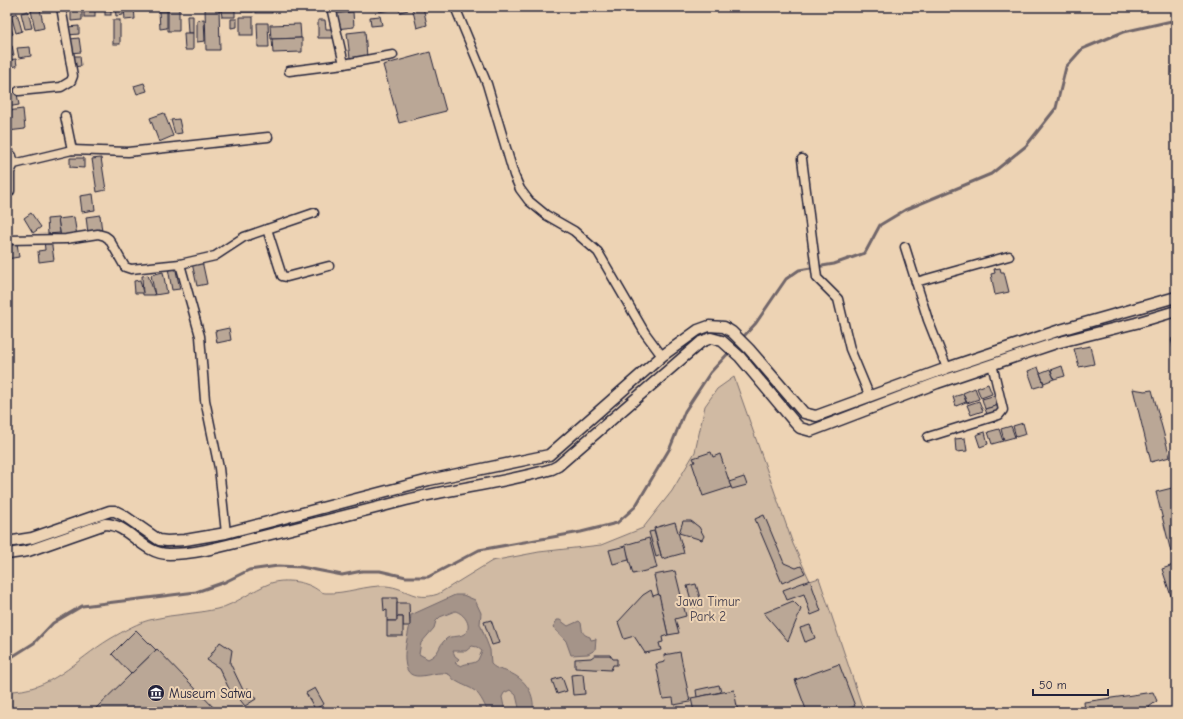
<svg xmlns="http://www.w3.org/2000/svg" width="1183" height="719" font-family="'Comic Neue',sans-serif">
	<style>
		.green { fill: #d0baa3; stroke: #796e6f }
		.water { fill: #a59489; stroke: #71666a; fill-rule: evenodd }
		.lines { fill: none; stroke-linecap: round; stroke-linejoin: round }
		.stream { stroke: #71666a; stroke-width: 3 }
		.building { fill: #baa796; stroke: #22223b }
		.minor-casing { stroke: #22223b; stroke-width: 11 }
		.tertiary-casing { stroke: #22223b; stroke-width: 13 }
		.minor { stroke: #edd3b4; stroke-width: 8 }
		.tertiary { stroke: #edd3b4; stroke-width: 10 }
		.labels { text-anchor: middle; stroke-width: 4; stroke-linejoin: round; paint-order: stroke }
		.park-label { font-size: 13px; fill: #454050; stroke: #edd3b4 }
		.poi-label { font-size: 13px; fill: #22223b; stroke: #edd3b4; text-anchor: start }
	</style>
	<rect width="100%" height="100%" fill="#edd3b4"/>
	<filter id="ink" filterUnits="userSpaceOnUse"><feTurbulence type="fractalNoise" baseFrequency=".025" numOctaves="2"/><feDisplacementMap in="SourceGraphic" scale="8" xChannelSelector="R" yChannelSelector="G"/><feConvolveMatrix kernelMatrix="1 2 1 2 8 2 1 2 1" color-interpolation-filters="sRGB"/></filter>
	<g filter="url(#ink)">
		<path class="green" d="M734,377l59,167 17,37 9,-3 45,134h-857v-21c44,1 68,-31 103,-52 14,-8 28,-17 44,-20 20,-5 42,-5 63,-10 20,-5 35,-19 54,-26 12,-4 31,-2 42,4 4,2 8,6 13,6 20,1 40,-8 60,-7 22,2 28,16 52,8l54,-33 47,-9 62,-7 42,-17 29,-37 23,-39 10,-46 12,-17z"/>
		<g class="water">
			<path d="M455,595h8l12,5 6,13 -1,11 10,26 1,14c6,6 10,5 17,8 18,7 27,22 25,40h-13l-4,-17 -6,-5 -6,3 -2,4 3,15h-17c-3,-6 -7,-16 -13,-21 -5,-4 -13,-6 -19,-10 -3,-1 -4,-4 -6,-6 -14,-9 -43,16 -45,-15 -1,-15 5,-30 6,-45zM455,611c9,2 19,16 9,23 -6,4 -13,1 -18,5 -9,8 -5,14 -18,20l-9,-5 2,-11 13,-15 2,-7 4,-4zM472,646l5,1 5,4 -4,9c-5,5 -11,2 -17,6l-6,-3 4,-4 -4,-3 -2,-5h13z"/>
			<path d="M557,620h3l8,6 11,-5 2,2c2,9 0,11 9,14l1,3 5,-1 -1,11 -7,4 -17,1 -5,-14 -13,-14z"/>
		</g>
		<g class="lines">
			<path class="stream" d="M7,660l27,-17 19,-20 29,-17 114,-14 29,-10 24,-12 29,-4 23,1 41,8 20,-4h18l26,6h22l51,-27 102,-18 36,-9 18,-16 35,-59 15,-37 25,-38 46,-50 30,-44 13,-9 35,-6 31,-11 15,-28 25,-15 86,-36 35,-28 30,-38 10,-41 16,-18 41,-17 53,-12"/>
		</g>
		<g class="building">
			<path d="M71,7h11v13l-11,1z"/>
			<rect x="84" y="7" width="11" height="10"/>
			<rect x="105" y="7" width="6" height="8"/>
			<path d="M115,7h8v8l-7,1z"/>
			<path d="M124,7h10l1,12 -10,1z"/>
			<path d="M179,7v24h-11v-23z"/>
			<path d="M205,7h14l1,43h-14z"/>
			<path d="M219,7h9v3l-9,1z"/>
			<rect x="256" y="7" width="16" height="6"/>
			<path d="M378,7h11v3l-10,2z"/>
			<path d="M399,7h8l1,3 -8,2z"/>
			<path d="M412,7h11l4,18 -10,3z"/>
			<rect x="242" y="8" width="11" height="4"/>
			<path d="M40,9l4,19 -9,2 -4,-20z"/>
			<path d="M221,10h14v7h-13z"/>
			<path d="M28,11l4,17 -7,1 -4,-16z"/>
			<path d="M159,11h8v17l-7,1z"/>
			<path d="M353,12l1,15 -18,2 -1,-15z"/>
			<path d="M17,13l5,18 -6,2 -5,-18z"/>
			<path d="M7,16l6,18 -6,2z"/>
			<path d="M187,16h6v17h-5z"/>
			<path d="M380,16l2,9 -11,1 -1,-9z"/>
			<rect x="240" y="17" width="13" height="18"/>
			<path d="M204,19l1,22 -8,1v-22z"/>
			<path d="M231,19h6v8l-6,1z"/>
			<rect x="113" y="20" width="7" height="24"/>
			<path d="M318,20h7l1,9h7v9h-15z"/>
			<path d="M257,23h11l1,24h-11z"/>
			<path d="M300,24l1,14 -30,1 -1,-14z"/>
			<path d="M79,26v8l-11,1 -1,-8z"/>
			<path d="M365,31l2,26 -17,1 -3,-25z"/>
			<path d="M184,33h9v17h-8z"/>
			<path d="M79,38l2,14 -10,1 -1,-14z"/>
			<path d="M302,38v14l-29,1 -1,-14z"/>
			<path d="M12,46l2,9 -7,2v-10z"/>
			<path d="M30,47l1,9 -12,2 -2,-10z"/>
			<path d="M430,52l16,59 -47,12 -16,-58z"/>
			<path d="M73,56h7l1,10 -8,1z"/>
			<path d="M16,59l1,7 -10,1v-7z"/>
			<path d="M144,83l3,8 -10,3 -3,-8z"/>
			<path d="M16,88l3,17 -12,2v-17z"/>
			<path d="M23,109l2,20 -17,2 -1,-20z"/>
			<path d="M164,113l9,23 -14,6 -9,-24z"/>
			<path d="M179,119l3,14 -7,1 -4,-14z"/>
			<path d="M70,158h14v10l-14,-1z"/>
			<path d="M101,158l5,32 -9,2 -5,-33z"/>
			<path d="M93,194l2,16 -13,2 -2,-16z"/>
			<path d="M31,213l10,14 -8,6 -9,-15z"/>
			<path d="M100,215l2,17 -14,1 -2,-16z"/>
			<path d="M74,217l3,19 -16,2 -3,-19z"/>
			<path d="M58,218l2,15 -12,1 -1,-15z"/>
			<path d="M51,239l3,21 -15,2 -1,-11 7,-1 -1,-10z"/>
			<path d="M17,243l2,14 -12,2v-15z"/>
			<path d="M202,261l5,23 -10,2 -5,-23z"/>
			<path d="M175,266l5,23 -8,1 -4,-22z"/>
			<path d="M1000,268l1,4h3l5,20 -14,3 -4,-21 4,-1 -1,-4z"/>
			<path d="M163,272l4,21 -12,2 -4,-20z"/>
			<path d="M148,275l7,20h-12l-1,-19z"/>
			<path d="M140,280l3,13h-8l-1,-12z"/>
			<path d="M229,328l2,12 -14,3 -2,-12z"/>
			<path d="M1176,338v20l-5,-19z"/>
			<path d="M1090,346l4,18 -15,3 -5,-18z"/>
			<path d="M1062,366l3,10 -11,3 -3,-9z"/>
			<path d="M1038,367l6,18 -10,3 -6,-17z"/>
			<path d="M1050,369l4,10 -10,4 -4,-10z"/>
			<path d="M988,384l4,10 -11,4 -4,-10z"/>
			<path d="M975,388l4,11 -12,4 -4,-10z"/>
			<path d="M1133,389l12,2 7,-1 18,67 -19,5z"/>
			<path d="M963,394l3,8 -10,4 -3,-9z"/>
			<path d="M996,395l3,10 -14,4 -3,-10z"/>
			<path d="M979,401l4,10 -12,4 -4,-10z"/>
			<path d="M999,405l2,5 -14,4 -2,-5z"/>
			<path d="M1023,423l3,11 -10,3 -3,-11z"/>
			<path d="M1011,426l4,11 -11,3 -3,-11z"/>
			<path d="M999,429l4,12 -11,3 -4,-12z"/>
			<path d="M985,432l3,12 -8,3 -4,-12z"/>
			<path d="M965,438l2,13 -11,1 -1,-13z"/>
			<path d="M711,452l2,5 7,-3 11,33 -28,9 -11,-33 3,-1 -2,-4z"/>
			<path d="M744,477l3,8 -15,4 -3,-7z"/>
			<path d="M1176,487v64l-5,1 -15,-60z"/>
			<path d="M764,515l20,48 12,5 5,-2 4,7 -23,10 -27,-64z"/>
			<path d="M683,521h8l8,6 5,9 -2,4 -23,-7z"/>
			<path d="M675,522l9,31 -22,6 -8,-31z"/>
			<path d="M654,531l7,24 -5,2 -7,-25z"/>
			<path d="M649,538l8,30 -24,6 -8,-29z"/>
			<path d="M626,546l3,14 -16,4 -4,-14z"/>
			<path d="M1176,564v47l-14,-42z"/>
			<path d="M675,571l11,45 -11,3 4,14 -11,2 -14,-60z"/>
			<path d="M810,580l11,31 -10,4 -7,-21 -17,6 -4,-10z"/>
			<path d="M696,584l6,21 -9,2 -6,-21z"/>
			<path d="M651,590l2,6 6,-2 9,41 -6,2 1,5 -4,1 2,7 -16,3 -11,-17 -10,3 -6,-17 25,-27z"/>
			<path d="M383,598h14v23h-10v-11l-3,1z"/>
			<path d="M793,601l8,8 -13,32 -24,-28z"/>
			<path d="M397,603h12l1,23h-7v-9h-6z"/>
			<path d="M397,617h6v19h-16v-15h10z"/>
			<path d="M491,620l8,23 -7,2 -8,-23z"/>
			<path d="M810,625l5,13 -10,4 -5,-14z"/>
			<path d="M136,630l20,20 -25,24 -19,-20z"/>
			<path d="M220,642l12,8 -2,13 13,27 -11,5 -13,-27 -12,-8z"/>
			<path d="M157,649l61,63h-126l39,-38z"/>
			<path d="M680,652l10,50 -16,3 -1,-7 -10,1 -7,-35 9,-2 -1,-7z"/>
			<path d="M595,655h15l3,4h4v6h-4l-2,5 -36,-2v-9l16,-1z"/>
			<path d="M839,664l16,42 -16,6h-32l-12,-32z"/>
			<path d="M583,674l2,20 -12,1 -2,-20z"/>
			<path d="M562,677l5,14 -10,3 -5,-14z"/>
			<path d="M719,685l2,7 -24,5 -1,-7z"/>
			<path d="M248,688l8,11 -11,7 -8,-10z"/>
			<path d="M315,688l9,16 -9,5 -9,-16z"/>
			<path d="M734,690l4,22h-44l-3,-14z"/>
			<path d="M1153,692l4,9 -8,6 1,5h-65l-1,-10z"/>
		</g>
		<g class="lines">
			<defs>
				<g id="minor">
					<path d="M455,7l32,77 27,91 6,14 9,12 17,14 28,16 24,21 47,81 17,23"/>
					<path d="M344,64l49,-9"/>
					<path d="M289,71l55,-7 -13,-57"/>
					<path d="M19,91l42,-4 10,-6 2,-5 -12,-69"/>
					<path d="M65,116l7,34"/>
					<path d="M7,151l5,5 2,8"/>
					<path d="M802,159l15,119 21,21 12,50 20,48"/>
					<path d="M7,192l3,-1v-19l4,-8 58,-14 56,2 140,-15"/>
					<path d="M267,229l15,47 5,1 42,-11"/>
					<path d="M7,240l59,-1 32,-5 7,2 4,3 16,28 6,2 49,-5 20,72 5,64 14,68 7,65"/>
					<path d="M905,247l23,73 19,48"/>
					<path d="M180,264l35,-8 29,-19 70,-24"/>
					<path d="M916,282l93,-26"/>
					<path d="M928,437l71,-22 4,-5 -11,-46"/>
				</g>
				<g id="tertiary">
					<path d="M7,542l25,-4 78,-27h5l8,4 36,25 8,1 18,-1 41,-7 203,-53 120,-25 113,-99 36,-26 11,-4 15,1 8,5 17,17 55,64 12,3 131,-48 113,-38 116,-33"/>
					<path d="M7,554l21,-3 77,-27c24,0 37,30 64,30 30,0 61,-10 90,-17 49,-12 98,-24 147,-37 48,-12 98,-17 146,-31l6,-3 143,-124 10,-4 11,3 18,16 56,67 4,4 11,3 126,-48 119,-40 80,-20 40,-12"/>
				</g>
			</defs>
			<use href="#minor" class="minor-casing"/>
			<use href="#tertiary" class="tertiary-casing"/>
			<use href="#minor" class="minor"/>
			<use href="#tertiary" class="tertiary"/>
		</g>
	</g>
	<defs>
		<symbol id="museum-disc" viewBox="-11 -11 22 22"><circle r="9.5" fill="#22223b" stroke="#edd3b4"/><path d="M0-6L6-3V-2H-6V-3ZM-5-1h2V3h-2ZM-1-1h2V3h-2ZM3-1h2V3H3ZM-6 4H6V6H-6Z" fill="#fff"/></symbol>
	</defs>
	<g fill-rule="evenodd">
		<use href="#museum-disc" x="146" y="683" width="20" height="20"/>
	</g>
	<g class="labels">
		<g class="park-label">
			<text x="708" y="606">Jawa Timur<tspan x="708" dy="15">Park 2</tspan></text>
		</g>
		<g class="poi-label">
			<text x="169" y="698">Museum Satwa</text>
		</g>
	</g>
	<rect width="1183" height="719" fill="none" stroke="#edd3b4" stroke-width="24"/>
	<rect x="12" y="12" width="1159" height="695" fill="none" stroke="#22223b" stroke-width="1.5" filter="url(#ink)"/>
	<path d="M1033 689v6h75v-6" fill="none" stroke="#22223b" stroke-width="2"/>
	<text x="1039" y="689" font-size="12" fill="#22223b" stroke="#edd3b4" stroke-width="3" paint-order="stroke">50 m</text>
</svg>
